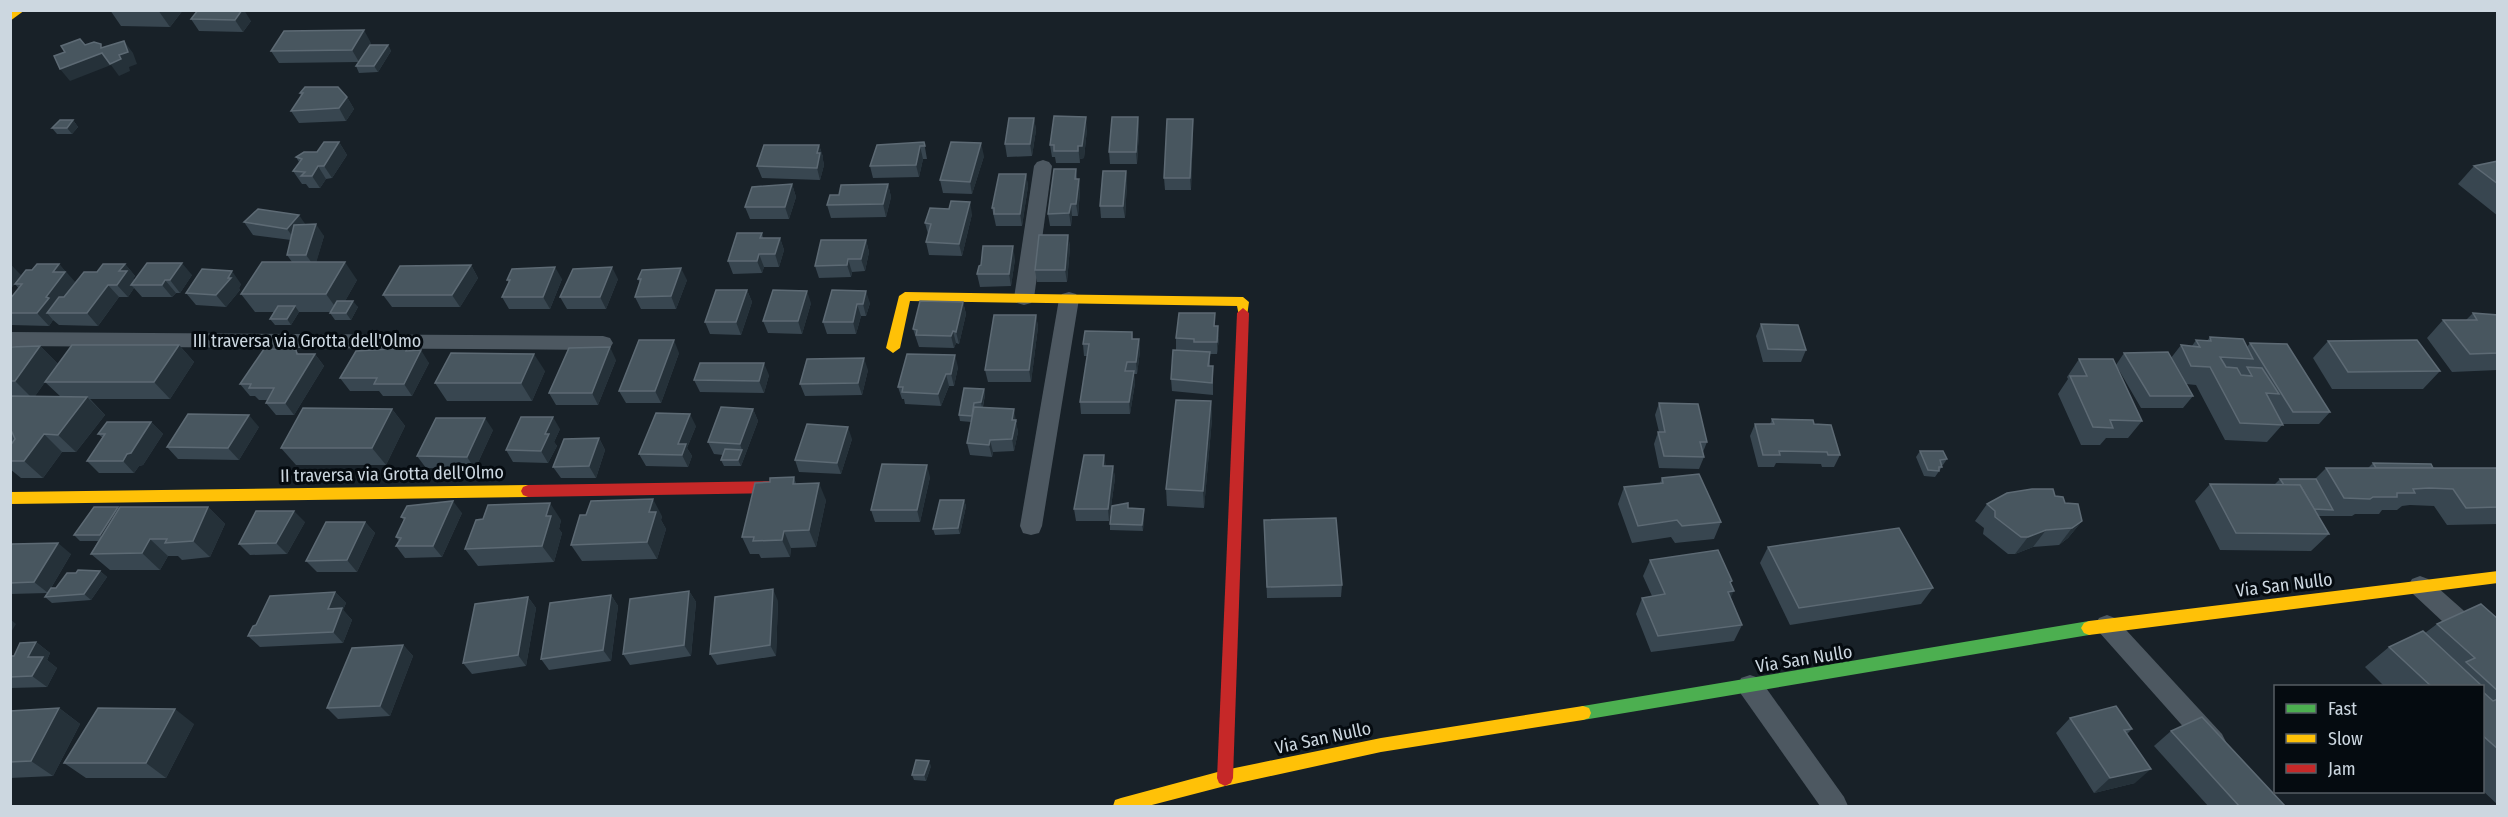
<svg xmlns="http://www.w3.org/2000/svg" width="2508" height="817" font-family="'Fira Sans Condensed',sans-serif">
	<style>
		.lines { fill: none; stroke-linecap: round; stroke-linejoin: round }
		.street { fill: #4d5861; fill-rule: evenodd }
		.fast { fill: #4caf50; fill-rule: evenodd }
		.slow { fill: #ffc107; fill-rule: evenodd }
		.jam { fill: #c62828; fill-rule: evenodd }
		.wall { fill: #384650; fill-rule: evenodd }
		.shaded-wall { fill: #253139 }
		.building { fill: #48565f; stroke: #5d6a74; stroke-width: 1.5 }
		.labels { text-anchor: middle; stroke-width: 6; stroke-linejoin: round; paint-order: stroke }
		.street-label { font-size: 18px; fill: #ccd7e0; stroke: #050b10 }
	</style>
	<rect width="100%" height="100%" fill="#182128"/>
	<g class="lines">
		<g class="street">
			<path d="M1043,160l6,2 3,4 -18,132 -3,5 -7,2 -7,-2 -3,-5 20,-132 3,-4z"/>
			<path d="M1069,292l7,2 3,5 -37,227 -3,7 -8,2 -8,-2 -3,-7 39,-227 3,-5z"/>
			<path d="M10,332l593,4 7,2 3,5 -3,5 -7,2 -593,-4z"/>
			<path d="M2420,576l8,3 70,62v26l-9,-2 -77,-72 -4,-7 4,-7z"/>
			<path d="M2107,615l8,3 107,116 4,8 -4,8 -9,4 -9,-4 -105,-118 -4,-7 4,-7z"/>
			<path d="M1750,675l9,3 85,119 4,9h-28l-79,-112 -3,-8 3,-8z"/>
		</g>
		<path class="fast" d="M2089,621l5,2 3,5 -3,5 -5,2 -506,85 -6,-2 -2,-5 2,-5 6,-2z"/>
		<g class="slow">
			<path d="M13,10h12l-15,11v-9z"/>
			<path d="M905,292l338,5 6,5 -2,14h-8l-2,-10 -327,-5 -10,47 -7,5 -7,-5 13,-52z"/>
			<path d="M528,485l5,2 2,4 -2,4 -5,2 -518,7v-12z"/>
			<path d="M2498,571v12l-409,52 -5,-2 -3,-5 3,-5 5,-2z"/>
			<path d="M1583,706l6,2 2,5 -2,5 -6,2 -202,32 -156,34 -77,20h-35l2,-6 6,-2 104,-28 156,-32z"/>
		</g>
		<g class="jam">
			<path d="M1243,308l6,5 -16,465 -2,5 -6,3 -6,-3 -2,-5 20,-465z"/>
			<path d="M774,481l5,2 2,4 -2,4 -5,2 -246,4 -5,-2 -2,-4 2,-4 5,-2z"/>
		</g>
	</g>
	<g class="wall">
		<path d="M110,10h73l-13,17 -49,-1z"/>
		<path d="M198,10l53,11 -8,11 -44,-1 -8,-12z"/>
		<path d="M371,43l-6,9 23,-7 3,6 -13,21 -19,1 -3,-7 3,-4 -80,1 -8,-12z"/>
		<path d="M300,93l47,4 7,12 -8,12 -47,2 -8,-12 10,-15z"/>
		<path d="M1138,117l1,13 -2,34h-27l-1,-12z"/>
		<path d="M1034,118l2,12 -4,26 -25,1 -2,-13z"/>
		<path d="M1193,119v13l-2,58h-26l-1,-12z"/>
		<path d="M73,120l5,7 -6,7h-15l-5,-6z"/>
		<path d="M1087,129l-3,29 -4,1v4h-24l-1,-6h-3l-2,-12z"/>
		<path d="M339,142l8,13 -15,23 -6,1 -6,9h-11l-3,-4h-4l-9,-13 6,-9 -3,-5 21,-5z"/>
		<path d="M924,142l3,17h-4l-4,18 -46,1 -3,-12z"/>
		<path d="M819,145l4,12v3l1,5 -4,15 -58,-2 -5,-12z"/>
		<path d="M984,156l-12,38 -29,-1 -3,-13z"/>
		<path d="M2498,161v55l-40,-32 16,-18z"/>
		<path d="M1076,169l1,10h2l1,12 -2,25h-6l-1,10h-21l-2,-12z"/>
		<path d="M1126,171l1,12 -2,35h-24l-1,-12z"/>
		<path d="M1026,174l2,12 -6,40h-26l-4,-18z"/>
		<path d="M792,184l4,13 -7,22h-39l-5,-12z"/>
		<path d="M888,184l3,13 -5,20 -55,1 -4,-13 12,-10z"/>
		<path d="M972,214l-10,42 -33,-1 -3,-13 2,-8 -3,-11z"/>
		<path d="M244,222l62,3 18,11 -8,26 41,18 -12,21 13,6 -7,13h-16l-5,-7 1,-1h-32l-8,13h-16l-5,-6 4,-7h-19l-14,-18 51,-32 -5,-7 4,-15 -38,-5z"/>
		<path d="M762,233l1,5h17l4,12 -5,17h-15l-2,6 -29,1 -5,-13z"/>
		<path d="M1068,235l2,12 -3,35h-30l-2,-12z"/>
		<path d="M866,240l3,12 -4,19 -13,1 -1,5 -32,1 -4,-12z"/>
		<path d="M1015,259l-4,27 -31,1 -3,-13z"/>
		<path d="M10,264l11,12 11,-6 27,-6 16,19 22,-11 28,-8 10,12 -2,3 1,1 58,-5 -12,18h-4l-4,4h-30l-8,-9 -6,9h-9l-21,29 -39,-1 -6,-5 -4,6 -38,-1 -1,-26 9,-10 -4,-5 5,-6 -10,11z"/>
		<path d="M471,265l7,13 -18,29h-68l-9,-12z"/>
		<path d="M562,279l-12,30h-41l-7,-12 7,-14 -2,-3z"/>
		<path d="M618,279l-12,30h-39l-7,-12z"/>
		<path d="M638,279l49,1 -11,29h-35l-6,-12 5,-14z"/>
		<path d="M241,284l-2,4 1,2 -14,17 -30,-2 -10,-12z"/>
		<path d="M747,290l5,12 -11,33 -31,-1 -5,-12z"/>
		<path d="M832,290l38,13 -4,13h-5l-5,18h-29l-4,-12z"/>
		<path d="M963,302l3,12 -7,30 -3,-1 -2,5 -35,-1 -6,-18z"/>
		<path d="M811,303l-9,31 -34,-1 -5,-12z"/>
		<path d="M2473,313l25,2v55l-46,2 -25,-34 16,-18h23z"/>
		<path d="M1036,315l2,12 -7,55h-43l-3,-12z"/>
		<path d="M1761,324l45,26 -5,12h-38l-7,-26z"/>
		<path d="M1216,326l3,12 -2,16h-7v12l3,12v17l-41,-4 -1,-12 24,-28 -19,-1v-12z"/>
		<path d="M2210,337l37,10 3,-4 80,69 -11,12h-36l-16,18 -42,-2 -29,-55 -10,-1 7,12 -10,12h-42l-25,-43 8,-12 47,5 10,-13 11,1 4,-6 11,1z"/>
		<path d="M1133,339h6l1,12 -3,23h-3l1,9 -5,31h-49l-1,-12 7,-46h-3l-1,-12z"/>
		<path d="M2328,341l112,30 -17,18h-91l-19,-31z"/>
		<path d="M179,345l15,17 -24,37h-80l15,16 -29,37h-14l-19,26h-22l-11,-9v-122l30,-1 18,18zM45,382l16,15 -26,-1z"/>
		<path d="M407,348l2,3 20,12 -17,33h-29l-4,-5h-29l-10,-13z"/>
		<path d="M296,350l3,4h16l9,12 -30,49h-18l-10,-12 1,-3h-8l-4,-4h-5l-10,-12z"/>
		<path d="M679,353l-18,50h-35l-7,-12z"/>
		<path d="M2079,359l63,62 -14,17h-22l-6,7h-19l-23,-51 10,-15 -1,-2z"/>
		<path d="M616,360l-18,45h-42l-7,-12z"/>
		<path d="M958,367l-4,19h-5l-8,20 -36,-2 -1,-5h-2l-4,-12z"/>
		<path d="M868,370l-6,25 -57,1 -5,-12z"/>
		<path d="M545,371l-13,30h-85l-12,-18z"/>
		<path d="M769,375l-5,18 -64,-1 -6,-12z"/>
		<path d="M984,389l1,6 -2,12 34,14 -1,2 2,9 -4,19 -21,1 -1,5 -22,-2 -3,-12 4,-21 -11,-1 -1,-6z"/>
		<path d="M1211,401l1,18 -8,89 -37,-2 -1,-17z"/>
		<path d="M1659,403l48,39 -4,10 1,5 -5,12 -40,-1 -5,-24 4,-12h1l-4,-17z"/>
		<path d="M392,409l13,17 -19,39h-90l-15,-17z"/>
		<path d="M753,409l5,12 -17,45h-17l-3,-6 2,-5 -9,-1 -6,-12z"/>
		<path d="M1772,419l42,5 26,31 -6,12h-12l-1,-3 -45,-1 -2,4h-16l-8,-31 5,-12h15z"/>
		<path d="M151,422l12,12 -20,31 -4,1 -5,7h-35l-12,-12 16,-23 -5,-4z"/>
		<path d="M696,426l-9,22 5,8 -4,11 -42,-1 -7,-12z"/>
		<path d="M259,427l-20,33 -61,-1 -11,-12z"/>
		<path d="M560,429l-6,13 3,4 -9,17 -35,-1 -7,-12z"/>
		<path d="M493,430l-18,39 -49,-1 -9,-12z"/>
		<path d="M599,438l6,12 -9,28h-35l-8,-11z"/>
		<path d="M852,439l-11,35 -42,-2 -4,-12z"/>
		<path d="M1920,451l27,8 -4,6h-1v2l-7,10 -11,-1 -8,-19z"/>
		<path d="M2373,463l60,5h65v56l-51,1 -13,-19 -24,-1 -8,1 -5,4h-15l-3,4h-24l-3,2h-34l11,18 -18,17 -91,-1 -25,-49 15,-17 64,1 6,-6h35l11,-11h42z"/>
		<path d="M1113,466l2,12 -6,43h-33l-2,-12z"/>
		<path d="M794,477l2,7 30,16 -10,47 -25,1 -1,9 -29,1 -2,-4h-9l-8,-17 28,-55z"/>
		<path d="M930,477l-10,45h-45l-4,-12z"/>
		<path d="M1662,478l59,44 -7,17 -39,4 -4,-6 -39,6 -14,-39 6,-17 36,-4z"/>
		<path d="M2055,496l10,7 17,18 -14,17 -9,7 -26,2 -18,7h-7l-25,-20 1,-6 -9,-7 12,-17z"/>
		<path d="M964,500l2,6 -6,28 -25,1 -2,-6z"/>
		<path d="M118,507l1,1 89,-1 17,17 -15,33 -28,3 -4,-4h-10l-8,14h-50l-19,-16 7,-13h-18l-6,-6z"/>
		<path d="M1144,509v6l-1,16 -33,-1v-6z"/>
		<path d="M462,513l-20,44 -37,1 -9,-12 3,-5 -3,-4 8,-17 -3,-3z"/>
		<path d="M662,516l-1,4 5,9 -9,30 -75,2 -11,-16z"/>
		<path d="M561,520l-2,9 3,4 -8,29 -76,4 -13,-17z"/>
		<path d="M1264,520l78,65 -1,12 -74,1z"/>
		<path d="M305,522l-18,32 -37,1 -11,-11z"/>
		<path d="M365,522l10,11 -18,39h-40l-11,-11z"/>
		<path d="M10,547l61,7 -20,34h5l20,-15 24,-2 7,6 -16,23 -39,3 -7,-6 2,-4 -37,1z"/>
		<path d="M1768,547l165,41 -12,16 -131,21 -30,-62z"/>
		<path d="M1650,560l81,24 -1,15 12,26 -8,16 -83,11 -15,-38 6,-16 10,-2 -9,-20z"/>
		<path d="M689,591l7,11 -5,54 -61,9 -7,-11z"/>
		<path d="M335,592l11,11 -3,7 9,10 -9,23 -83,4 -12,-11 8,-11z"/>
		<path d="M611,595l7,11 -7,55 -62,9 -8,-11z"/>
		<path d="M528,597l8,11 -10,58 -54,8 -9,-11z"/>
		<path d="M778,601l-2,55 -59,9 -7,-11z"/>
		<path d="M2498,619v186l-16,-15v-6l2,-1 -2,-2v-94h-97l-20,-20 24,-20 36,-14 12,-9z"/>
		<path d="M36,642l14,11 -3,7 10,8 -10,19 -36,1h-1v-32h4z"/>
		<path d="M403,645l10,11 -23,60 -52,3 -11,-11z"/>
		<path d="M59,708l21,16 -27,52 -43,2v-67z"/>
		<path d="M2070,718l62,11 -5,5 8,49 -41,10 -38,-60z"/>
		<path d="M194,724l-28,54h-80l-22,-15z"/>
		<path d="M2171,731l115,76h-77l-55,-61z"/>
		<path d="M931,766l-5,15 -12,-1 -2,-5z"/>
	</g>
	<g class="shaded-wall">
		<path d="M158,10h25l-13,17z"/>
		<path d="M242,10h2l7,11 -8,11 -8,-12z"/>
		<path d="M364,30l7,13 -12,19 -7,-12z"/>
		<path d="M124,41l9,12 4,11 -8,3 1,4 -11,5 -8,-11 -41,16 -10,-12 42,-16 17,2z"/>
		<path d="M388,45l3,6 -13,21 -4,-6z"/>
		<path d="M347,97l7,12 -8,12 -7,-13z"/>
		<path d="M1086,117l1,12 -3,29 -4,1v4l-2,-17z"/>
		<path d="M1138,117l1,13 -2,34 -1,-12z"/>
		<path d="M1034,118l2,12 -4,26 -2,-12z"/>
		<path d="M1193,119v13l-2,58 -1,-12z"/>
		<path d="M73,120l5,7 -6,7 -5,-6z"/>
		<path d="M339,142l8,13 -15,23 -8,-12z"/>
		<path d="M981,143l3,13 -12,38 -2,-12z"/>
		<path d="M819,145l4,12v3l1,5 -4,15 -3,-12v-15z"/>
		<path d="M920,146l3,13 -4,18 -3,-12z"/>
		<path d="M318,166l8,13 -6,9 -8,-12z"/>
		<path d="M1126,171l1,12 -2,35 -2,-12z"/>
		<path d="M1026,174l2,12 -6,40 -2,-12z"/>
		<path d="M1079,179l1,12 -2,25 -2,-12z"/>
		<path d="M792,184l4,13 -7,22 -4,-12z"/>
		<path d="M888,184l3,13 -5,20 -3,-13z"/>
		<path d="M970,202l2,12 -10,42 -3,-12z"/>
		<path d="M1071,204l1,12 -1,10 -2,-13z"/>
		<path d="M299,215l9,13 -12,13 -9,-12z"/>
		<path d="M316,224l8,12 -9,31 -9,-12z"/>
		<path d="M1068,235l2,12 -3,35 -2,-12z"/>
		<path d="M780,238l4,12 -5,17 -4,-13z"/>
		<path d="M866,240l3,12 -4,19 -4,-12z"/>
		<path d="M1013,246l2,13 -4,27 -2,-12z"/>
		<path d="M759,254l5,13 -2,6 -5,-12z"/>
		<path d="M848,259l4,13 -1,5 -4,-12z"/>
		<path d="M345,262l12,18 -18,32 -13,-18z"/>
		<path d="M182,263l10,12 -12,18 -10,-13z"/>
		<path d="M10,264l12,12 -12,13z"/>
		<path d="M59,264l18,20 -19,24 -11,5 6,7 -4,6 -12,-13 9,-16 7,-25z"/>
		<path d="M125,264l10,12 -2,3 4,5 -6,1 3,3 -6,9 -11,-12 2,-14z"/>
		<path d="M471,265l7,13 -18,29 -8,-12z"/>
		<path d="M555,267l7,12 -12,30 -7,-12z"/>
		<path d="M612,267l6,12 -12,30 -6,-12z"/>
		<path d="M681,268l6,12 -11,29 -5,-13z"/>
		<path d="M232,271l9,13 -2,4 1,2 -14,17 -10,-12z"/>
		<path d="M165,280l11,13 -4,4 -10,-12z"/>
		<path d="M108,285l11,12 -21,29 -11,-13z"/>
		<path d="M747,290l5,12 -11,33 -5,-13z"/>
		<path d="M807,291l4,12 -9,31 -4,-13z"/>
		<path d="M866,291l4,12 -4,13 -3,-12z"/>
		<path d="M353,301l5,6 -7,13 -5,-7z"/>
		<path d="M963,302l3,12 -7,30 -3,-12z"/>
		<path d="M857,304l4,12 -5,18 -3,-12z"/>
		<path d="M295,306l4,6 -8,13 -4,-6z"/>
		<path d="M1036,315l2,12 -7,55 -2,-12z"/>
		<path d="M1218,326l1,12 -2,16v-12z"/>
		<path d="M953,331l3,12 -2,5 -3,-12z"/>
		<path d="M1139,339l1,12 -3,23 -1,-12z"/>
		<path d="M674,340l5,13 -18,50 -6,-12z"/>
		<path d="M179,345l15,17 -24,37 -16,-17z"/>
		<path d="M40,346l18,18 -25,35 -18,-18z"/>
		<path d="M610,347l6,13 -18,45 -6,-12z"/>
		<path d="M407,348l9,13 5,-11 8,13 -17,33 -8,-12 2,-33z"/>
		<path d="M315,354l9,12 -30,49 -9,-12z"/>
		<path d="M534,354l11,17 -13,30 -11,-18z"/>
		<path d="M955,355l3,12 -4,19 -3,-12z"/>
		<path d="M864,358l4,12 -6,25 -4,-12z"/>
		<path d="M764,363l5,12 -5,18 -5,-12z"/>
		<path d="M1134,371l1,12 -5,31 -1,-12z"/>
		<path d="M946,374l3,12 -8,20 -3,-12z"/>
		<path d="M984,389l1,6 -3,13 -1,-6z"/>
		<path d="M87,397l18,18 -29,37 -18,-17z"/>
		<path d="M1211,401l1,18 -8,89 -1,-17z"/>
		<path d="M392,409l13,17 -19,39 -14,-17z"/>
		<path d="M753,409l5,12 -17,45 -3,-6 4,-10 -2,-6z"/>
		<path d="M1014,409l4,23 -4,19 -2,-12v-19z"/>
		<path d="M690,414l6,12 -9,22 5,8 -4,11 -6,-12 -4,-11z"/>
		<path d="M249,415l10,12 -20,33 -11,-12z"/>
		<path d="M553,417l7,12 -6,13 3,4 -9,17 -7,-12 4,-17z"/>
		<path d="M485,418l8,12 -18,39 -8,-12z"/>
		<path d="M151,422l12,12 -20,31 -4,1 -5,7 -11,-12z"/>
		<path d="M848,427l4,12 -11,35 -4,-11z"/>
		<path d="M44,434l18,18 -19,26 -19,-17z"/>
		<path d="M599,438l6,12 -9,28 -7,-12z"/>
		<path d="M990,440l3,12 -1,5 -3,-12z"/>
		<path d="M1104,455l2,11h-3z"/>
		<path d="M927,465l3,12 -10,45 -3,-12z"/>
		<path d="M1113,466l2,12 -6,43 -1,-12z"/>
		<path d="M819,483l7,17 -10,47 -7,-17z"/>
		<path d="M653,499l9,17 -1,4 5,9 -9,30 -10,-17 2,-30z"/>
		<path d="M964,500l2,6 -6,28 -2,-6z"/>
		<path d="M453,501l9,12 -20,44 -9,-11z"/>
		<path d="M550,503l11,17 -2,9 3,4 -8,29 -12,-16 4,-30z"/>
		<path d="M118,507l6,6 -18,28 -6,-6z"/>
		<path d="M208,507l17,17 -15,33 -17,-16z"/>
		<path d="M1144,509v6l-1,16 -1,-6z"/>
		<path d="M294,511l11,11 -18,32 -11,-11z"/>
		<path d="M2082,521l-14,17 -9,7 13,-17z"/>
		<path d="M365,522l10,11 -18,39 -10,-12z"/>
		<path d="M2046,530l-13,17 -18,7 13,-17z"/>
		<path d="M784,531l7,17 -1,9 -8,-17z"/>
		<path d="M150,539l18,17 -8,14 -18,-17z"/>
		<path d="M58,543l13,11 -23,39 -14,-11z"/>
		<path d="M100,571l7,6 -16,23 -7,-6z"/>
		<path d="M773,589l5,12 -2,55 -6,-11z"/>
		<path d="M689,591l7,11 -5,54 -7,-11z"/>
		<path d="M1734,591l-8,17 2,-16z"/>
		<path d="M335,592l11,11 -3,7 9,10 -9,23 -10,-11 -5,-23z"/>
		<path d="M611,595l7,11 -7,55 -8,-11z"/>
		<path d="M528,597l8,11 -10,58 -8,-11z"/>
		<path d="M10,619l6,5 -6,10z"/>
		<path d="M36,642l14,11 -3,7 10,8 -10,19 -15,-11 -4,-19z"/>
		<path d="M403,645l10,11 -23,60 -10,-10z"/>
		<path d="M59,708l21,16 -27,52 -22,-15z"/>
		<path d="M175,709l19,15 -28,54 -20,-15z"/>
		<path d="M929,761l2,5 -5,15 -2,-6z"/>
		<path d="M2151,769l-16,14 -41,10 16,-15z"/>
	</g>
	<g class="building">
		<path d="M198,10h44l-7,10 -44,-1z"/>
		<path d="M364,30l-12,20 -81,1 13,-20z"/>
		<path d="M80,39l5,6 9,-3 7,2v4l23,-7 4,11 -9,3 2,4 -11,5 -8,-11 -42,16 -6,-13 11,-4 -4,-6z"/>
		<path d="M370,45h18l-14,21h-18z"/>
		<path d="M305,87h33l9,10 -8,11 -48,3 12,-18h-3z"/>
		<path d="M1054,116l32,1 -4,29h-4v5h-24v-6h-4z"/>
		<path d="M1112,117h26l-2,35h-27z"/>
		<path d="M1009,118h25l-4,26h-25z"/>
		<path d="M1167,119h26l-3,59h-26z"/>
		<path d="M60,120h13l-6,8h-15z"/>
		<path d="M324,142h15l-15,24h-6l-6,10h-11l4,-4 -12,-1 9,-12 -6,-2 8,-5h13z"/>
		<path d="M924,142l1,4h-5l-4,19 -46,1 7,-21z"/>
		<path d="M951,142l30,1 -11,39 -30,-2z"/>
		<path d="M764,145h55l-2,8h3l-3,15 -60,-2z"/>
		<path d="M2498,161v23l-24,-18z"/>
		<path d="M1054,169h22l-1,10h4l-3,25h-5l-2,9 -21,1z"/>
		<path d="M1103,171h23l-3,35h-23z"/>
		<path d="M999,174h27l-6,40h-26v-6h-2z"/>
		<path d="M792,184l-7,23h-40l7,-20z"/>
		<path d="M888,184l-5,20 -56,1 3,-10h9l2,-10z"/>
		<path d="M951,201l19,1 -11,42 -33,-2 5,-18 -6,-1 5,-15 19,1z"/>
		<path d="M258,209l41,6 -12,14 -43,-7z"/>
		<path d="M316,224l-10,31h-19l7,-30z"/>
		<path d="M737,233h25l-2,5h20l-5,16h-16l-2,7h-29z"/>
		<path d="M1039,235h29l-3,35h-30z"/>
		<path d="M821,240h45l-5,19h-13l-1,6 -32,1z"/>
		<path d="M983,246h30l-4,28h-32l2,-8 2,-1z"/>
		<path d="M262,262h83l-19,32h-85z"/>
		<path d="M147,263h35l-12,17h-5l-3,5h-31z"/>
		<path d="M37,264h22l-6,8h12l-19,25 3,1 -12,15h-27v-14l12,-15h-7l11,-14h6z"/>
		<path d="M103,264h22l-6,7h8l-10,14h-9l-21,28h-40l12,-16h5l20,-25h13z"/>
		<path d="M471,265l-19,30h-69l17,-29z"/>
		<path d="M555,267l-12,30h-41l8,-17h-3l5,-11z"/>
		<path d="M612,267l-12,30h-40l13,-28z"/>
		<path d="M681,268l-10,28 -36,1 6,-18h-3l4,-9z"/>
		<path d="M202,269l30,2 -4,7h3l-15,17 -30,-2z"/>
		<path d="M716,290h31l-11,32h-31z"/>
		<path d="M773,290l34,1 -9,30h-35z"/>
		<path d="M832,290l34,1 -3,13h-6l-4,18h-30z"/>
		<path d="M337,301h16l-7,12h-16z"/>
		<path d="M920,301l43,1 -7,30 -3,-1 -2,5 -35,-1 1,-5 -4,-1z"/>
		<path d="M278,306h17l-8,13h-17z"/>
		<path d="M1179,313h36l-1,13h4l-1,16h-23v-3l-18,-1z"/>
		<path d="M2473,313l25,2v38l-28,1 -27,-34h34z"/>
		<path d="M994,315h42l-7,55h-44z"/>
		<path d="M1761,324l37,1 8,25 -38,-1z"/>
		<path d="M1085,331l47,1v7h7l-3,23h-9l-2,9h9l-5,31h-49l9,-58h-6z"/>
		<path d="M2210,337l33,2 10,20 -33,-2 6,10 11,1 4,7 11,1 -5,-9 15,1 17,26 -13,-1 17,32 -43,-2 -30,-56 -19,-1 -10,-21 19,2 -4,-7 15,1z"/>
		<path d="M639,340h35l-19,51h-36z"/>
		<path d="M2417,340l23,31 -92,1 -20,-31z"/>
		<path d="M2250,343l37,1 43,68h-37z"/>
		<path d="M72,345h107l-25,37h-109z"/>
		<path d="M40,346l-25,35h-5v-34z"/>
		<path d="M610,347l-18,46h-43l20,-45z"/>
		<path d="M407,348l-1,3 15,-1 -17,34h-30l3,-6h-37l16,-27z"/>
		<path d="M264,349h28l4,1 1,4h18l-30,49h-19l8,-15h-25l2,-4h-11z"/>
		<path d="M1173,350l37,2 -2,14h5l-1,17 -41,-4z"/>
		<path d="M2168,352l25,44h-43l-26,-43z"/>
		<path d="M451,353l83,1 -13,29h-86z"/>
		<path d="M907,354l48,1 -4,19h-5l-8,20 -36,-2 1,-5h-5z"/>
		<path d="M864,358l-6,25 -58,1 7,-25z"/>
		<path d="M2079,359h34l29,62 -32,-1 3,8 -20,-1 -23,-51h17z"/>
		<path d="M700,363h64l-5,18 -65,-1z"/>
		<path d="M964,388l20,1 -3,13 -7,1 -2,13 -13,-1z"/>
		<path d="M10,396l77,1 -29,38 -14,-1 -20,27h-14v-15l5,-7 -3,-7h-2z"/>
		<path d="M1176,400l35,1 -8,90 -37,-2z"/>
		<path d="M1659,403l39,1 9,38h-7l4,15 -40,-1 -6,-24h7z"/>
		<path d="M721,407l32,2 -13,35 -32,-2z"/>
		<path d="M974,407l40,2 -2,11h4l-4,19 -22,1 -1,5 -22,-2z"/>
		<path d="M303,408l89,1 -20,39h-91z"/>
		<path d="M656,413l34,1 -12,30h8l-4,11 -43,-1z"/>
		<path d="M188,414l61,1 -21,33 -61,-1z"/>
		<path d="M521,417h32l-8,17h4l-8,17 -35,-1z"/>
		<path d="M436,418h49l-18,39 -50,-1z"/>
		<path d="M1772,419l41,1 1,4 17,1 9,30h-12l-1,-3 -48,-1 1,4h-17l-8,-31h19z"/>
		<path d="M107,422h44l-20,31 -4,1 -4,7h-36l18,-27h-7z"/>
		<path d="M807,424l41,3 -11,36 -42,-3z"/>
		<path d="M599,438l-10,28 -36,1 11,-28z"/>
		<path d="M725,449l17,1 -4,10h-17z"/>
		<path d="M1920,451h23l4,8 -7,1 2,7h-3v4l-11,-1z"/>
		<path d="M1084,455h20l-1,11h10l-5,43h-34z"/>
		<path d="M2373,463l58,1 2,4h-57z"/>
		<path d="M882,464l45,1 -10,45h-46z"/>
		<path d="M2326,468h172v39l-32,1 -13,-19 -24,-1 -16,1 2,4h-18v4h-24l-3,2 -26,-1z"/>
		<path d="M1699,474l22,48 -39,4 -5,-6 -39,6 -14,-39 39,-4 -1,-5z"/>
		<path d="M794,477l-1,7 26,-1 -10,47 -25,1 -2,9 -29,1 1,-4h-12l13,-54 15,-1v-4z"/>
		<path d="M2280,479h36l17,31 -19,-1 -14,-24h-16z"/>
		<path d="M2210,484l90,1 29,49 -93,-1z"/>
		<path d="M2032,489h21l2,7 8,1 2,6 13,1 4,17 -10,7 -26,2 -18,7h-7l-26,-20v-6l-8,-7 20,-11z"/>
		<path d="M653,499l-4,13h7l-9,30 -76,3 9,-30h6l5,-14z"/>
		<path d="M940,500h24l-6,28 -25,1z"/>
		<path d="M453,501l-20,45h-37l5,-8 -5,-1 9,-19 -4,-1 6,-11z"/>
		<path d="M550,503l-4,13h5l-9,30 -77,3 11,-29 7,-1 5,-14z"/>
		<path d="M1128,503v5l16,1 -2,16 -32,-1 2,-18z"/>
		<path d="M94,507h24l-18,28h-26z"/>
		<path d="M120,507h88l-15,34 -28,2 2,-4h-17l-8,14 -51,1z"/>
		<path d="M256,511h38l-18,32 -37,1z"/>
		<path d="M1336,518l6,67 -75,2 -3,-67z"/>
		<path d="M326,522h39l-18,38 -41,1z"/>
		<path d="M1899,528l34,60 -134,20 -31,-61z"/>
		<path d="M58,543l-24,39 -24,1v-36l2,-3z"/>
		<path d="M1718,550l14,31 -2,1 4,9 -6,1 14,33 -84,11 -16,-38 23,-4 -15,-34z"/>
		<path d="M78,570l22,1 -16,23 -39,3 6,-9h5l11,-15h9z"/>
		<path d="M773,589l-3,56 -60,9 5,-57z"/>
		<path d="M689,591l-5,54 -61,9 7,-55z"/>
		<path d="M335,592l-7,17 14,-1 -9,24 -85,4 5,-10 3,-1 14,-29z"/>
		<path d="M611,595l-8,55 -62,9 9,-56z"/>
		<path d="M528,597l-10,58 -55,8 12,-59z"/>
		<path d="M2481,604l17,15v72l-32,-29 9,-4 -38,-34z"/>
		<path d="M2423,631l59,55v1h-50l-43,-40z"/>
		<path d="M36,642l-8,15h15l-11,19 -22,1v-21h4l6,-13z"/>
		<path d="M403,645l-23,61 -53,2 25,-60z"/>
		<path d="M2482,691l11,10 5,-2v50l-16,-14z"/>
		<path d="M2116,706l16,23 -8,1 27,39 -41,9 -40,-60z"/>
		<path d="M59,708l-28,53 -21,1v-51z"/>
		<path d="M98,708l77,1 -29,54h-82z"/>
		<path d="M2202,717l84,90h-46l-69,-76z"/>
		<path d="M916,760l13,1 -5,14h-12z"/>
	</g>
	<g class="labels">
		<g class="street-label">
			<text x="307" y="347">III traversa via Grotta dell'Olmo</text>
			<text transform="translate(392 474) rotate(-1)" y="6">II traversa via Grotta dell'Olmo</text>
			<text transform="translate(2284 585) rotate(-7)" y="6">Via San Nullo</text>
			<text transform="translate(1804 659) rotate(-9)" y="6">Via San Nullo</text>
			<text transform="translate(1323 738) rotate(-12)" y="6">Via San Nullo</text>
		</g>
	</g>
	<rect width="2508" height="817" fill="none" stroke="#ccd7e0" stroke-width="24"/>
	<rect x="2274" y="685" width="210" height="108" fill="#050b10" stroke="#555d63" stroke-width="1.5"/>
	<rect x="2286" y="704" width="30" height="9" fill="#4caf50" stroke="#555d63" stroke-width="1.5"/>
	<text x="2328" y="715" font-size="18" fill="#ccd7e0">Fast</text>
	<rect x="2286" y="734" width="30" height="9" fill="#ffc107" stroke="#555d63" stroke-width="1.5"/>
	<text x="2328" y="745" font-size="18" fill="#ccd7e0">Slow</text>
	<rect x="2286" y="764" width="30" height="9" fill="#c62828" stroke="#555d63" stroke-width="1.5"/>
	<text x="2328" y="775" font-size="18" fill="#ccd7e0">Jam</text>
</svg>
